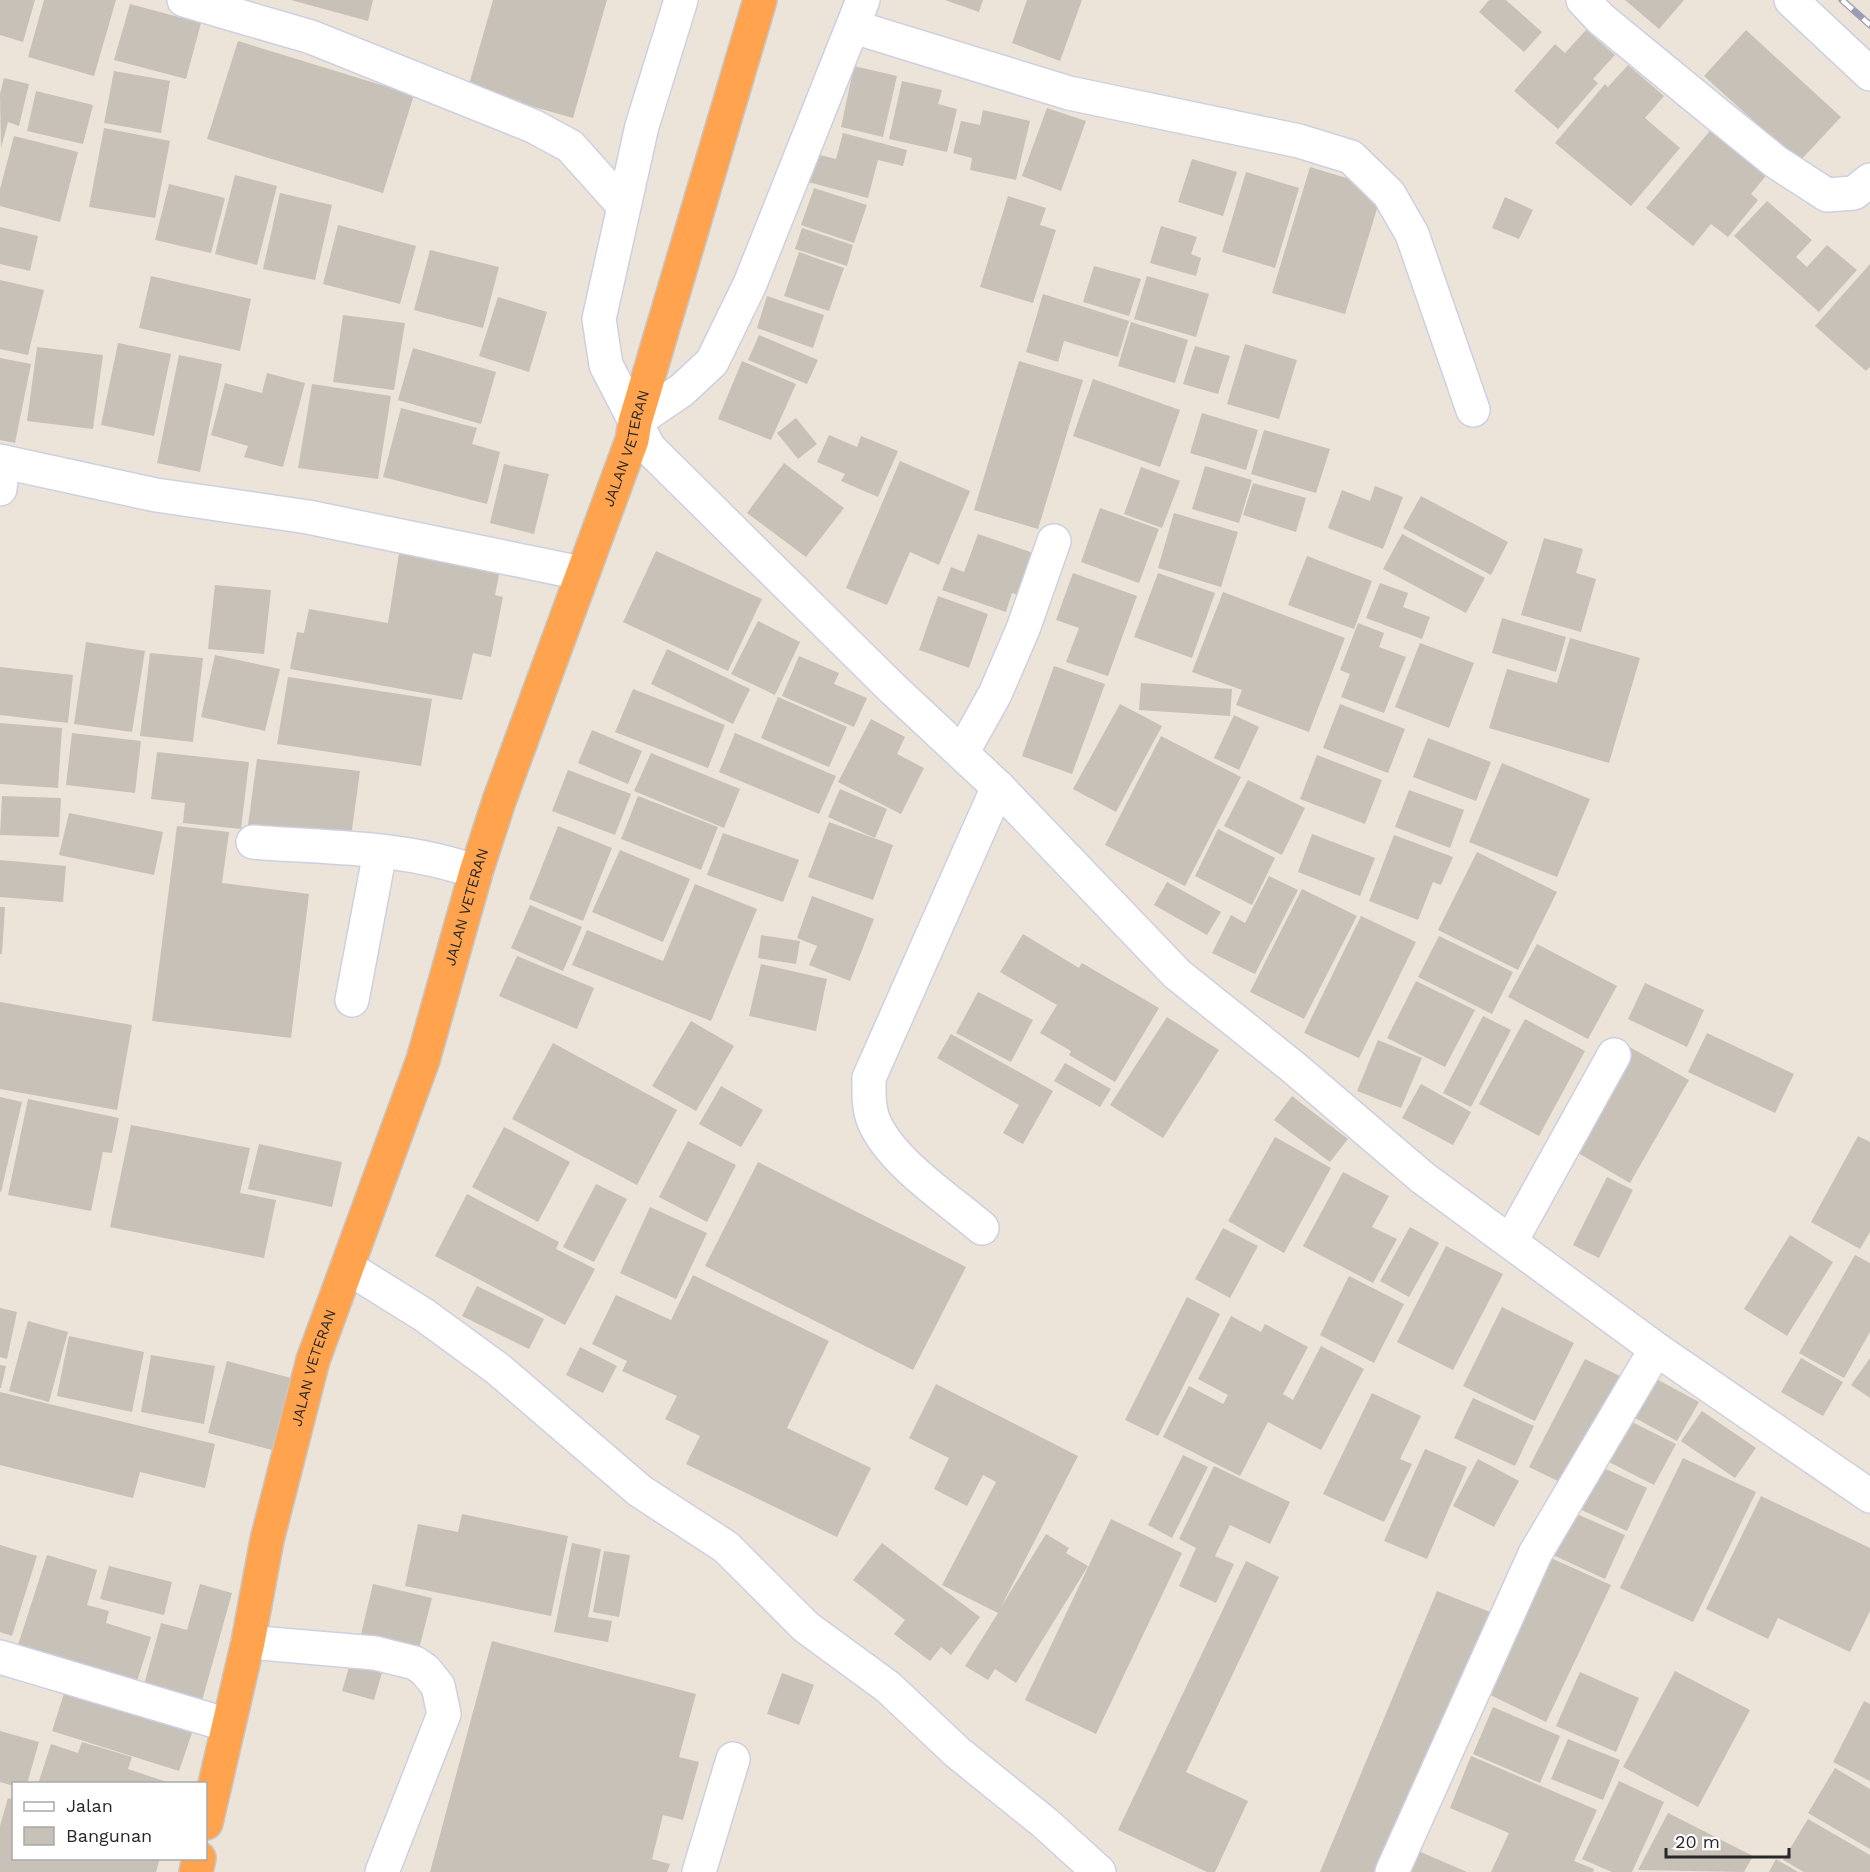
<svg xmlns="http://www.w3.org/2000/svg" width="1870" height="1872" font-family="'Work Sans',sans-serif">
	<style>
		.building { fill: #c7c1b8 }
		.lines { fill: none; stroke-linecap: round; stroke-linejoin: round }
		.minor-casing { stroke: #cdd0e2; stroke-width: 36 }
		.highway-casing { stroke: #c7c7c7; stroke-width: 36 }
		.minor { stroke: #fff; stroke-width: 33 }
		.highway { stroke: #ffa34f; stroke-width: 33 }
		.rail-casing { stroke: #9a9db4; stroke-width: 7 }
		.rail { stroke: #fff; stroke-width: 4.5; stroke-dasharray: 14; stroke-linecap: butt }
		.labels { text-anchor: middle; stroke-width: 5; stroke-linejoin: round; paint-order: stroke }
		.street-label { font-size: 15px; fill: #282828; stroke: #fff }
	</style>
	<rect width="100%" height="100%" fill="#ece4d8"/>
	<g class="building">
		<path d="M0,0h35l-12,42 -23,-7z"/>
		<path d="M44,0h72l-22,76 -66,-19z"/>
		<path d="M291,0h82l-5,21z"/>
		<path d="M493,0h114l-34,118 -105,-30z"/>
		<path d="M945,0h38l-4,12z"/>
		<path d="M1027,0h55l-22,61 -48,-18z"/>
		<path d="M1489,0h17l36,32 -18,20 -45,-40z"/>
		<path d="M1625,0h59l-25,29z"/>
		<path d="M130,4l71,19 -15,56 -72,-19z"/>
		<path d="M1586,30l29,25 -22,24 5,4 -40,46 -44,-38 41,-47 10,9z"/>
		<path d="M1746,30l95,87 -42,45 -95,-86z"/>
		<path d="M238,41l176,54 -31,98 -176,-54z"/>
		<path d="M1628,65l36,31 -19,22 35,30 -49,58 -76,-63 50,-59 3,3z"/>
		<path d="M854,66l43,10 -14,61 -42,-10z"/>
		<path d="M114,71l56,10 -9,52 -57,-10z"/>
		<path d="M4,78l25,6 -10,42 -11,-4 -7,26 -1,-54z"/>
		<path d="M902,81l40,9 -4,14 19,5 -10,43 -58,-13z"/>
		<path d="M36,91l57,14 -10,39 -56,-13z"/>
		<path d="M1047,108l39,13 -25,70 -39,-15z"/>
		<path d="M983,110l47,11 -14,59 -46,-10 2,-12 -19,-5 8,-32 19,4z"/>
		<path d="M1713,127l56,45 -18,22 7,6 -30,37 -17,-13 -18,22 -47,-38z"/>
		<path d="M104,128l66,13 -15,77 -66,-11z"/>
		<path d="M843,133l64,17 -4,16 -25,-6 -10,38 -60,-16 8,-28 20,5z"/>
		<path d="M14,136l64,16 -18,70 -60,-16v-17z"/>
		<path d="M1192,159l45,13 -14,44 -45,-14z"/>
		<path d="M1310,167l73,22 -38,125 -73,-21z"/>
		<path d="M1246,172l53,16 -24,80 -53,-16z"/>
		<path d="M235,175l42,11 -20,79 -42,-11z"/>
		<path d="M169,184l56,14 -14,55 -56,-13z"/>
		<path d="M814,188l53,17 -13,38 -53,-18z"/>
		<path d="M280,193l52,12 -17,75 -52,-11z"/>
		<path d="M1008,196l38,12 -6,17 16,5 -23,73 -53,-16z"/>
		<path d="M1505,197l28,13 -14,29 -27,-11z"/>
		<path d="M1767,201l45,39 -16,17 11,10 20,-22 30,25 -38,42 -85,-76z"/>
		<path d="M338,225l78,21 -16,58 -77,-20z"/>
		<path d="M1161,226l36,11 -6,17 10,4 -5,18 -46,-13z"/>
		<path d="M0,227l38,9 -8,35 -30,-7z"/>
		<path d="M802,228l51,17 -6,21 -52,-17z"/>
		<path d="M430,250l69,17 -16,61 -69,-18z"/>
		<path d="M799,252l45,16 -15,43 -45,-15z"/>
		<path d="M1870,264v103l-4,4 -51,-45z"/>
		<path d="M1094,266l47,13 -12,37 -46,-14z"/>
		<path d="M151,276l100,23 -11,52 -101,-23z"/>
		<path d="M1147,276l62,18 -13,43 -62,-18z"/>
		<path d="M0,280l44,10 -16,65 -28,-6z"/>
		<path d="M1043,294l86,27 -11,36 -54,-16 -6,21 -32,-10z"/>
		<path d="M767,296l57,19 -11,33 -56,-20z"/>
		<path d="M498,297l49,15 -18,60 -50,-16z"/>
		<path d="M343,315l62,8 -11,67 -61,-8z"/>
		<path d="M1131,322l57,18 -13,43 -57,-17z"/>
		<path d="M759,335l59,25 -11,24 -59,-24z"/>
		<path d="M118,343l53,11 -17,82 -53,-11z"/>
		<path d="M1245,344l52,16 -18,59 -52,-15z"/>
		<path d="M1195,346l35,10 -12,38 -35,-10z"/>
		<path d="M37,347l66,8 -10,74 -66,-8z"/>
		<path d="M413,348l83,24 -15,52 -83,-24z"/>
		<path d="M179,355l43,9 -22,108 -43,-9z"/>
		<path d="M0,358l31,6 -16,79 -15,-3z"/>
		<path d="M742,361l54,23 -25,56 -53,-21z"/>
		<path d="M1019,361l64,19 -45,149 -64,-19z"/>
		<path d="M267,373l38,10 -22,84 -39,-10 4,-11 -37,-11 14,-52 37,10z"/>
		<path d="M1093,379l87,31 -20,57 -87,-31z"/>
		<path d="M312,384l79,12 -13,83 -80,-11z"/>
		<path d="M401,408l76,20 -5,16 28,8 -13,52 -104,-27z"/>
		<path d="M1202,413l56,17 -12,40 -56,-17z"/>
		<path d="M796,418l21,26 -19,15 -21,-26z"/>
		<path d="M1264,430l66,19 -14,44 -65,-19z"/>
		<path d="M829,435l28,12 4,-11 37,15 -20,46 -37,-16 4,-7 -28,-12z"/>
		<path d="M900,461l70,30 -31,74 -29,-13 -23,53 -41,-17z"/>
		<path d="M784,463l60,45 -38,49 -59,-44z"/>
		<path d="M504,464l45,10 -15,60 -44,-11z"/>
		<path d="M1205,466l47,14 -13,43 -47,-14z"/>
		<path d="M1141,467l39,14 -18,47 -38,-14z"/>
		<path d="M1253,483l53,15 -10,34 -53,-17z"/>
		<path d="M1375,486l28,11 -20,52 -55,-21 14,-38 28,11z"/>
		<path d="M1421,496l87,46 -17,33 -88,-47z"/>
		<path d="M1100,508l59,21 -20,54 -58,-21z"/>
		<path d="M1174,513l64,19 -17,55 -63,-19z"/>
		<path d="M978,534l61,21 -15,42 -12,-4 -6,19 -64,-22 9,-23 13,5z"/>
		<path d="M1402,534l83,44 -19,35 -83,-44z"/>
		<path d="M1544,538l39,11 -7,24 20,6 -15,53 -60,-17z"/>
		<path d="M400,547l101,18 -6,30 8,2 -12,60 -18,-4 -11,47 -172,-31 7,-37 7,1 5,-24 79,14z"/>
		<path d="M656,551l106,48 -34,72 -105,-49z"/>
		<path d="M1307,556l65,25 -18,48 -66,-24z"/>
		<path d="M1073,573l64,23 -29,80 -42,-14 13,-34 -23,-8z"/>
		<path d="M1158,573l57,20 -23,65 -58,-21z"/>
		<path d="M1380,583l28,10 -5,14 27,10 -8,22 -56,-21z"/>
		<path d="M215,585l56,5 -7,64 -56,-5z"/>
		<path d="M1223,592l122,46 -36,94 -73,-27 6,-15 -50,-18z"/>
		<path d="M938,596l50,18 -19,54 -50,-18z"/>
		<path d="M1502,618l64,19 -10,35 -64,-19z"/>
		<path d="M758,621l42,21 -25,53 -44,-21z"/>
		<path d="M1358,623l26,10 -5,14 27,10 -22,56 -43,-16 9,-23 -10,-4z"/>
		<path d="M1570,638l70,20 -31,105 -120,-35 18,-59 50,14z"/>
		<path d="M86,642l59,9 -13,81 -58,-8z"/>
		<path d="M1420,643l54,20 -25,65 -54,-21z"/>
		<path d="M667,649l83,40 -17,35 -82,-40z"/>
		<path d="M150,653l53,5 -10,84 -53,-6z"/>
		<path d="M215,655l65,14 -15,62 -64,-14z"/>
		<path d="M799,656l40,17 -5,11 33,14 -13,29 -72,-31z"/>
		<path d="M1054,666l51,18 -33,90 -50,-18z"/>
		<path d="M0,667l73,8 -5,48 -68,-8z"/>
		<path d="M288,677l144,22 -11,67 -144,-22z"/>
		<path d="M1141,683l91,6 -2,27 -91,-6z"/>
		<path d="M633,689l92,36 -17,43 -93,-36z"/>
		<path d="M778,697l69,30 -18,40 -68,-29z"/>
		<path d="M1120,704l42,22 -46,86 -43,-23z"/>
		<path d="M1340,704l65,25 -17,44 -65,-25z"/>
		<path d="M1234,715l25,12 -20,43 -25,-12z"/>
		<path d="M871,719l34,18 -8,17 27,14 -23,46 -63,-32z"/>
		<path d="M0,723l62,5 -4,60 -58,-4z"/>
		<path d="M592,730l50,21 -14,33 -50,-21z"/>
		<path d="M72,733l69,8 -6,52 -69,-8z"/>
		<path d="M735,733l101,43 -17,38 -100,-42z"/>
		<path d="M1161,736l80,41 -56,109 -80,-41z"/>
		<path d="M1428,738l63,24 -15,39 -63,-24z"/>
		<path d="M157,752l92,10 -8,67 -58,-6 2,-20 -34,-4z"/>
		<path d="M651,753l89,36 -16,39 -90,-37z"/>
		<path d="M1317,755l65,25 -17,44 -65,-25z"/>
		<path d="M257,759l103,12 -9,66 -103,-12z"/>
		<path d="M1502,763l88,36 -33,78 -88,-35z"/>
		<path d="M568,770l63,24 -16,41 -63,-24z"/>
		<path d="M1248,780l57,28 -23,47 -58,-29z"/>
		<path d="M840,789l47,20 -12,29 -47,-21z"/>
		<path d="M1409,790l55,20 -14,38 -55,-21z"/>
		<path d="M2,796l59,2 -2,39 -59,-2z"/>
		<path d="M638,796l80,31 -17,43 -80,-31z"/>
		<path d="M69,813l94,19 -9,43 -95,-20z"/>
		<path d="M829,822l64,23 -20,55 -65,-23z"/>
		<path d="M177,826l52,6 -7,51 87,11 -18,144 -139,-17z"/>
		<path d="M558,826l54,22 -29,73 -54,-22z"/>
		<path d="M1218,829l57,29 -23,47 -57,-29z"/>
		<path d="M723,833l76,27 -16,42 -76,-27z"/>
		<path d="M1312,834l63,24 -15,38 -62,-24z"/>
		<path d="M1394,835l59,22 -12,28 -8,-3 -15,38 -49,-19z"/>
		<path d="M620,850l70,29 -27,63 -71,-30z"/>
		<path d="M1477,852l80,40 -39,78 -80,-40z"/>
		<path d="M0,860l66,6 -3,36 -63,-5z"/>
		<path d="M1269,876l29,14 -43,84 -43,-21 19,-38 14,8z"/>
		<path d="M1167,882l54,30 -14,23 -53,-30z"/>
		<path d="M695,884l62,25 -46,112 -139,-56 15,-35 76,31z"/>
		<path d="M1302,889l55,27 -53,103 -54,-27z"/>
		<path d="M812,896l62,23 -24,62 -41,-16 8,-19 -20,-8z"/>
		<path d="M530,905l52,22 -19,44 -52,-23z"/>
		<path d="M0,907h5l-3,47h-2z"/>
		<path d="M1361,916l55,26 -57,116 -55,-25z"/>
		<path d="M1023,934l56,34 3,-5 77,45 -44,74 -46,-27 2,-4 -31,-18 17,-28 -57,-33z"/>
		<path d="M761,935l39,6 -4,23 -38,-6z"/>
		<path d="M1439,936l74,36 -21,42 -74,-37z"/>
		<path d="M1537,944l80,42 -29,53 -80,-42z"/>
		<path d="M517,956l77,32 -17,41 -78,-33z"/>
		<path d="M761,964l66,15 -11,52 -67,-15z"/>
		<path d="M1416,981l59,29 -30,57 -58,-29z"/>
		<path d="M1645,983l59,27 -17,37 -59,-28z"/>
		<path d="M978,992l55,28 -22,42 -55,-29z"/>
		<path d="M0,1002l132,23 -15,85 -117,-21z"/>
		<path d="M1483,1016l28,14 -40,77 -28,-14z"/>
		<path d="M1167,1017l52,33 -56,88 -53,-33z"/>
		<path d="M1525,1019l60,32 -46,85 -60,-32z"/>
		<path d="M691,1021l43,25 -38,65 -44,-25z"/>
		<path d="M1707,1033l87,41 -19,39 -87,-41z"/>
		<path d="M951,1034l102,57 -30,53 -20,-11 16,-28 -82,-47z"/>
		<path d="M1378,1040l44,18 -21,50 -44,-17z"/>
		<path d="M553,1043l124,67 -40,75 -125,-66z"/>
		<path d="M1624,1044l65,36 -59,103 -64,-37z"/>
		<path d="M1065,1063l46,26 -11,18 -46,-26z"/>
		<path d="M1421,1084l50,28 -18,33 -51,-27z"/>
		<path d="M721,1086l42,24 -22,37 -42,-23z"/>
		<path d="M1292,1096l56,43 -18,23 -56,-42z"/>
		<path d="M0,1097l22,5 -21,90 -1,-1z"/>
		<path d="M28,1099l91,19 -7,35 -9,-1 -12,59 -83,-16z"/>
		<path d="M131,1125l119,23 -10,45 36,7 -12,58 -154,-31z"/>
		<path d="M504,1127l66,35 -32,60 -66,-35z"/>
		<path d="M1858,1136l12,6v90l-10,17 -49,-27z"/>
		<path d="M1275,1137l56,31 -47,85 -56,-32z"/>
		<path d="M688,1141l48,24 -29,57 -48,-25z"/>
		<path d="M259,1144l83,18 -10,45 -84,-18z"/>
		<path d="M758,1162l208,105 -53,103 -208,-104z"/>
		<path d="M1343,1172l46,24 -17,31 25,12 -24,44 -70,-37z"/>
		<path d="M1607,1177l26,13 -34,68 -26,-13z"/>
		<path d="M596,1184l31,15 -33,63 -31,-15z"/>
		<path d="M467,1194l92,48 -3,7 39,20 -30,56 -130,-69z"/>
		<path d="M650,1207l57,26 -31,66 -56,-26z"/>
		<path d="M1410,1227l29,16 -30,54 -29,-16z"/>
		<path d="M1223,1228l35,18 -28,52 -35,-19z"/>
		<path d="M1790,1235l43,27 -46,74 -43,-27z"/>
		<path d="M1446,1246l57,28 -50,96 -56,-28z"/>
		<path d="M1855,1255l15,8v69l-26,46 -45,-25z"/>
		<path d="M693,1275l136,66 -42,87 84,40 -34,69 -151,-73 14,-28 -35,-17 12,-23 -55,-25 5,-10 -35,-17 24,-49 55,25z"/>
		<path d="M1349,1276l55,28 -30,59 -54,-28z"/>
		<path d="M477,1286l67,33 -15,30 -67,-33z"/>
		<path d="M1187,1297l33,17 -62,122 -33,-16z"/>
		<path d="M1502,1307l72,36 -39,78 -72,-35z"/>
		<path d="M0,1308l17,4 -10,47 -7,-2z"/>
		<path d="M1231,1316l30,16 4,-8 43,23 -25,47 10,6 28,-54 43,23 -43,81 -53,-28 -28,54 -77,-39 26,-51 34,18 5,-9 -30,-16z"/>
		<path d="M28,1321l40,11 -19,70 -40,-11z"/>
		<path d="M69,1336l75,16 -12,60 -75,-16z"/>
		<path d="M580,1347l37,19 -14,27 -37,-18z"/>
		<path d="M151,1355l64,11 -11,58 -63,-12z"/>
		<path d="M1801,1358l42,24 -20,34 -42,-24z"/>
		<path d="M1870,1358v40l-19,-13z"/>
		<path d="M1585,1359l35,17 -56,108 -35,-17z"/>
		<path d="M227,1361l68,18 -19,72 -68,-18z"/>
		<path d="M0,1365l6,1 -5,22h-1z"/>
		<path d="M1649,1375l50,27 -22,39 -49,-27z"/>
		<path d="M936,1384l142,72 -77,151 45,-73 23,14 -3,5 22,13 -72,117 -21,-14 -7,11 -23,-14 33,-53 -56,-28 54,-103 -13,-7 -16,31 -33,-17 15,-31 -40,-20z"/>
		<path d="M0,1392l215,52 -10,44 -65,-16 -7,26 -133,-33z"/>
		<path d="M1372,1393l49,23 -21,43 12,5 -28,58 -61,-28z"/>
		<path d="M1473,1398l61,28 -19,40 -61,-28z"/>
		<path d="M1702,1411l54,37 -21,30 -54,-37z"/>
		<path d="M1626,1419l50,25 -22,41 -49,-25z"/>
		<path d="M1425,1449l42,18 -40,92 -43,-18z"/>
		<path d="M1183,1455l25,12 -36,71 -24,-13z"/>
		<path d="M1683,1458l73,34 -63,130 -73,-34z"/>
		<path d="M1478,1459l41,22 -25,46 -41,-21z"/>
		<path d="M1593,1463l54,25 -20,43 -54,-25z"/>
		<path d="M1214,1466l76,36 -20,42 -40,-19 -15,31 19,8 -18,39 -37,-17 17,-38 -17,-9z"/>
		<path d="M1761,1496l109,52v63l-20,41 -72,-34 -10,21 -62,-30z"/>
		<path d="M1572,1512l53,23 -20,44 -52,-24z"/>
		<path d="M462,1514l106,22 -17,80 -146,-30 13,-62 40,8z"/>
		<path d="M1111,1519l71,34 -86,181 -71,-34z"/>
		<path d="M572,1543l29,6 -13,68 24,4 -4,21 -54,-10z"/>
		<path d="M882,1543l98,74 -29,38 -10,-8 -11,14 -36,-27 11,-14 -52,-40z"/>
		<path d="M0,1545l37,11 -25,80 -12,-4z"/>
		<path d="M604,1551l26,4 -11,62 -26,-5z"/>
		<path d="M47,1555l50,15 -10,35 22,6 -3,12 45,14 -14,44 -119,-36z"/>
		<path d="M1551,1558l60,27 -65,137 -60,-29z"/>
		<path d="M1246,1561l33,16 -93,195 62,29 -33,71h-8l-89,-42z"/>
		<path d="M109,1566l63,16 -8,33 -64,-16z"/>
		<path d="M200,1584l32,9 -32,115 -58,-16 19,-69 26,7z"/>
		<path d="M373,1584l59,14 -15,59 -58,-14z"/>
		<path d="M1437,1591l58,23 -106,258h-69z"/>
		<path d="M492,1641l204,53 -17,63 20,5 -16,58 -20,-5 -11,44 18,5 -3,8h-237z"/>
		<path d="M352,1657l32,9 -10,34 -32,-9z"/>
		<path d="M1675,1671l75,39 -52,97 -75,-40z"/>
		<path d="M1580,1672l59,26 -23,54 -60,-26z"/>
		<path d="M782,1673l32,12 -15,40 -32,-11z"/>
		<path d="M68,1681l128,40 -17,50 -127,-40z"/>
		<path d="M1864,1701l6,3v77l-37,-19z"/>
		<path d="M1493,1707l67,29 -20,47 -67,-29z"/>
		<path d="M0,1731l39,11 -12,42 -13,2 -14,-4z"/>
		<path d="M1568,1739l52,21 -17,40 -52,-21z"/>
		<path d="M82,1742l50,15 -4,12 45,15h-135l13,-40 27,9z"/>
		<path d="M1471,1756l126,54 -23,51 20,8 -1,3h-102l18,-39 -59,-25z"/>
		<path d="M1835,1768l35,21v60l-62,-36z"/>
		<path d="M1619,1781l45,21 -32,70h-20l-30,-13z"/>
		<path d="M8,1798l6,2v58h146l-4,14h-156v-46z"/>
		<path d="M1668,1813l85,43 -9,16 -106,-2z"/>
		<path d="M1808,1819l62,36v17h-66l-21,-12z"/>
		<path d="M1416,1850l51,22h-61z"/>
		<path d="M1776,1859l22,13h-29z"/>
	</g>
	<g class="lines">
		<defs>
			<g id="minor">
				<path d="M184,0l127,37 222,89 37,20 53,59"/>
				<path d="M681,0l-39,126 -43,193 7,46 43,83 244,241 105,98 179,187 116,93 130,111 233,171 214,147"/>
				<path d="M1583,0l18,19 117,96 58,47 51,33 27,-2 16,-13"/>
				<path d="M1791,0l79,74"/>
				<path d="M854,27l215,66 230,48 52,16 38,37 23,40 61,176"/>
				<path d="M635,422l47,-32 30,-28 38,-78 113,-284"/>
				<path d="M0,461l156,34 152,22 273,56"/>
				<path d="M0,489l3,-27"/>
				<path d="M962,753l33,-59 28,-65 31,-88"/>
				<path d="M253,842c74,6 153,4 223,30"/>
				<path d="M352,1000l28,-148"/>
				<path d="M982,1228c-34,-29 -88,-64 -107,-104 -7,-15 -6,-30 -6,-46l129,-291"/>
				<path d="M1511,1241l103,-186"/>
				<path d="M347,1267l77,48 74,54 142,122 86,56 80,80 82,60 69,65 88,71 54,49"/>
				<path d="M248,1642l127,11 40,10 10,7 13,16 6,28 -62,158"/>
				<path d="M0,1657l228,68"/>
				<path d="M699,1872l34,-113"/>
				<path d="M1392,1872l143,-318 121,-205"/>
			</g>
			<g id="highway">
				<path id="s1" d="M206,1823l42,-181 19,-102 46,-180 110,-300 53,-188 23,-71 133,-361 3,-18 125,-422"/>
				<path d="M196,1872l3,-14"/>
			</g>
		</defs>
		<use href="#minor" class="minor-casing"/>
		<use href="#highway" class="highway-casing"/>
		<use href="#minor" class="minor"/>
		<use href="#highway" class="highway"/>
		<defs>
			<path id="rail" d="M1842,0l28,25"/>
		</defs>
		<use href="#rail" class="rail-casing"/>
		<use href="#rail" class="rail"/>
	</g>
	<g class="labels">
		<g class="street-label">
			<text dy="5" stroke="none"><textPath href="#s1" startOffset="1440">JALAN VETERAN</textPath></text>
			<text dy="5" stroke="none"><textPath href="#s1" startOffset="954">JALAN VETERAN</textPath></text>
			<text dy="5" stroke="none"><textPath href="#s1" startOffset="468">JALAN VETERAN</textPath></text>
		</g>
	</g>
	<rect x="12" y="1782" width="195" height="78" fill="#ffffff" stroke="#a9a9a9" stroke-width="1.5"/>
	<rect x="24" y="1802" width="30" height="9" fill="#ffffff" stroke="#a9a9a9" stroke-width="1.5"/>
	<text x="66" y="1812" font-size="18" fill="#282828">Jalan</text>
	<rect x="24" y="1827" width="30" height="18" fill="#c7c1b8" stroke="#a9a9a9" stroke-width="1.5"/>
	<text x="66" y="1842" font-size="18" fill="#282828">Bangunan</text>
	<path d="M1666 1848v9h123v-9" fill="none" stroke="#282828" stroke-width="3"/>
	<text x="1675" y="1848" font-size="18" fill="#282828" stroke="#ffffff" stroke-width="4.5" paint-order="stroke">20 m</text>
</svg>
